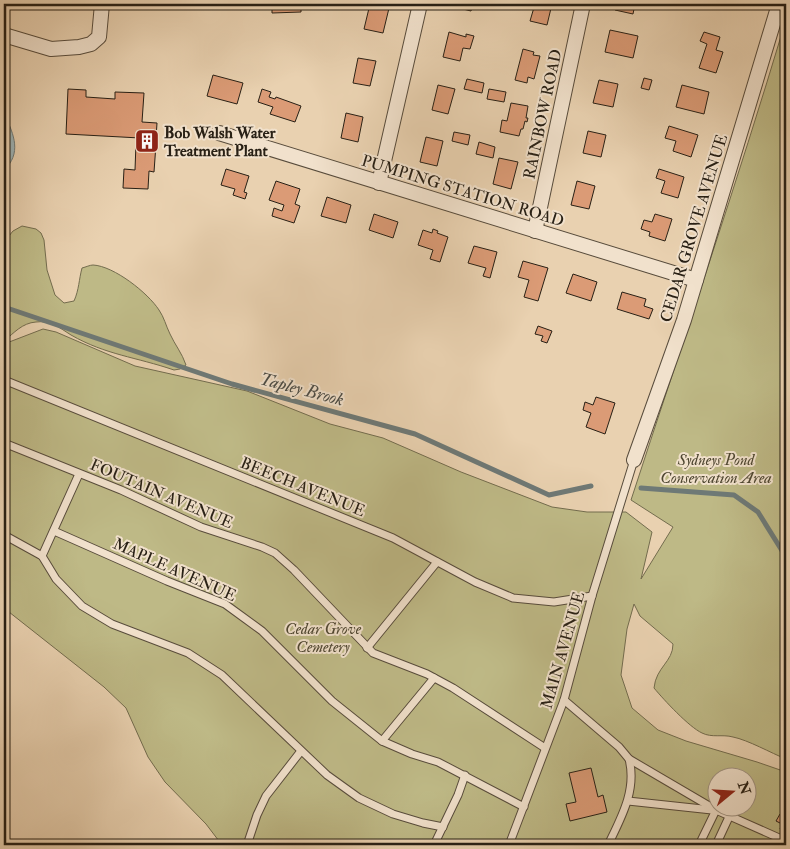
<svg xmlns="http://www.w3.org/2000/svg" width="790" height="849" font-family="'IM FELL Double Pica',serif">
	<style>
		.green { fill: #beb986; stroke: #736c4e; fill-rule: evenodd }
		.water { fill: #9db4b7; stroke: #6e7976 }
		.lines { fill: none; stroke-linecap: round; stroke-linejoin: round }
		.stream { stroke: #6e7976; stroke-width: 5 }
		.building { fill: #db9b76; stroke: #282015 }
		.service-casing { stroke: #584c3c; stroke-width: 9 }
		.minor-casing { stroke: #584c3c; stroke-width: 16 }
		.service { stroke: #f1e1cc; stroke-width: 7 }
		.minor { stroke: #f1e1cc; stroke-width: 14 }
		.labels { text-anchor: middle; stroke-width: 4; stroke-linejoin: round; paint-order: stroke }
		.street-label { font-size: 16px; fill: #282015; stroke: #f1e1cc }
		.poi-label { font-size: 16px; font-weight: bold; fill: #282015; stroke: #f1e1cc; text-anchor: start }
		.park-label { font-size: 16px; font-style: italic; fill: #4e4631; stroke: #f1e1cc }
		.water-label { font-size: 18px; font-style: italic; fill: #4b4c46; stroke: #f1e1cc }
	</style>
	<rect width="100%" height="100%" fill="#e9d1b0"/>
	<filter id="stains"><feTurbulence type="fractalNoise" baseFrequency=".004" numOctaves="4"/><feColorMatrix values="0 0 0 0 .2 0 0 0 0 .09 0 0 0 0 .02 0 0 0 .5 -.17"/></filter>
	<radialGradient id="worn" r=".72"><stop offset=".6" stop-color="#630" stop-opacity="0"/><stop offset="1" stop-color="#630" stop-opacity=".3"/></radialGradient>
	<g class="green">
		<path d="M785,23l1,736c-15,-6 -38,-19 -53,-22 -11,-3 -21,1 -31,-4 -13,-6 -38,-33 -48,-45 2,-21 19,-26 19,-44l-33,-28 -6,-12 -7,25 -6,46 11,33 26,22 28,11 71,21 29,10v73h-564l-16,-21 -41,-42 -17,-25 -22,-49 -22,-21 -95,-75 -5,-7v-261l39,-15 13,3 79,34 112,25 83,33 53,14 78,34 91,35 35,5h39l26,20 -11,47 32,-52 -42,-27c52,-159 106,-317 154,-477zM718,776h30v30h-30z"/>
		<path d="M22,226l14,3 5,4 3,7 3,30 8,25 9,8 10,-2c5,-11 5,-22 8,-33 4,-1 8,-3 11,-3 21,1 55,28 66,45 5,7 7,16 11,24 5,11 12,19 16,31l-6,4 -6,1c-38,-13 -68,-15 -103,-35 -11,-7 -21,-15 -35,-13 -14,1 -22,11 -32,19v-99l9,-11z"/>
	</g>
	<path class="water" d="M4,113c8,18 18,37 3,54h-3z"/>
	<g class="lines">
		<g class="stream">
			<path d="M4,307l228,77 183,50 134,61 42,-9"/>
			<path d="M641,488l93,7 24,17 28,45"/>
		</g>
	</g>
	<g class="building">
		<path d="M272,4h29v8l-29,1z"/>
		<path d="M370,4h20l-7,29 -19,-4z"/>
		<path d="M455,4h18l-2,7 -16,-4z"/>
		<path d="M535,4h17l-5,21 -17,-4z"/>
		<path d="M617,4h18l-2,10 -18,-4z"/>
		<path d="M610,30l28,6 -5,22 -28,-6z"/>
		<path d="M449,32l17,5v-3l8,2 -4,13 -7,-1 -3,13 -17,-4z"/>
		<path d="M704,32l16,5 -4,13 7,2 -7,21 -17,-5 8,-24 -7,-3z"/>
		<path d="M523,49l11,3 -1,3 7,1 -6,23 -6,-2 -1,6 -12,-3z"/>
		<path d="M358,58l18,3 -6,25 -17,-3z"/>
		<path d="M213,75l30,8 -6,21 -30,-8z"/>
		<path d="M644,78l8,2 -3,10 -8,-2z"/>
		<path d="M467,79l17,4 -2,10 -18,-4z"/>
		<path d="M599,80l19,4 -5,23 -20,-4z"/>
		<path d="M438,85l17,4 -7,25 -16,-4z"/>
		<path d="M682,85l27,7 -5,22 -28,-7z"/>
		<path d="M68,89l18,1v7l29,2v-7l29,1 -2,29 15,1 -1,15h-2l-1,6h3l-2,28 -5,-1 -1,18 -25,-1 1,-19 11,1 1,-27 3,1 1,-6 -74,-4z"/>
		<path d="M262,89l9,3 -2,5 6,2 1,-2 25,9 -6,16 -25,-8 3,-7 -15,-5z"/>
		<path d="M489,89l17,3 -2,10 -17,-3z"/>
		<path d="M511,103l17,3 -2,12h2l-1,4 -2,-1 -2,8h-2l-2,7 -19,-4 2,-12 5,1z"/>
		<path d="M346,113l17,4 -5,25 -17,-4z"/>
		<path d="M669,126l29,9 -7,22 -18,-6 3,-10 -11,-3z"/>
		<path d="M588,131l18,4 -5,22 -18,-4z"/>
		<path d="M454,132l16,3 -2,10 -16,-4z"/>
		<path d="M426,137l17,4 -6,25 -17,-4z"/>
		<path d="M479,142l16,5 -2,11 -17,-4z"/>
		<path d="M499,158l19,4 -7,27 -18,-5z"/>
		<path d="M226,169l23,7 -5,16 3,1 -2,6 -12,-4 2,-6 -14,-4z"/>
		<path d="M659,169l25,8 -6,21 -17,-5 4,-12 -9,-3z"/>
		<path d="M276,181l24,8 -5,15 5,2 -6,17 -22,-7 2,-8 8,3 2,-6 -15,-5z"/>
		<path d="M577,181l18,5 -6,23 -18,-4z"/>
		<path d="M327,197l24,8 -5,18 -25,-7z"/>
		<path d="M374,214l24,8 -5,16 -24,-8z"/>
		<path d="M655,214l17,5 -7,22 -16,-5 1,-4 -9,-3 3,-9 8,2z"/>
		<path d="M433,229l5,2 -1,2 11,4 -8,25 -10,-3 3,-9 -15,-5 5,-15 9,3z"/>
		<path d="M474,246l23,6 -7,26 -7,-2 3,-8 -18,-5z"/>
		<path d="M523,261l25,7 -10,33 -14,-4 5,-17 -11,-3z"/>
		<path d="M573,274l24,8 -6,19 -25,-8z"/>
		<path d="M622,292l24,7 -2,7 9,3 -4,10 -32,-10z"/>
		<path d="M538,326l14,5 -5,12 -6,-2 2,-5 -8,-2z"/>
		<path d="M596,397l19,6 -10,31 -19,-7 5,-14 -8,-3 2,-8 8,3z"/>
		<path d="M591,768l7,29 5,-2 4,17 -37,9 -4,-17 10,-2 -7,-29z"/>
		<path d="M780,814l6,3v15l-6,-3 2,-5 -6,-3z"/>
	</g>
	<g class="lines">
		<defs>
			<g id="service">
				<path d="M4,380l389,158 82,44 38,16 41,4 38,-6"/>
				<path d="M4,443l117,47 80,37 61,20 13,6 19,17 79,83 54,21 26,14 92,60"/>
				<path d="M54,531l113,50 58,23 37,27 70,70 50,40 30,13 26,8 86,45"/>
				<path d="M4,535l38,21 14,23 26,27 30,18 76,29 34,22 105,100 32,23 34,16 30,9 20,4"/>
				<path d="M42,556l37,-82"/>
				<path d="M367,648l70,-86"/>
				<path d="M564,700l55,47 10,12 87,51 70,31"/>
				<path d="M382,741l52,-63"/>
				<path d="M628,801l84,9"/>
				<path d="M247,845l10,-30 9,-19 35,-45"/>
				<path d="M434,845l24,-50 7,-20"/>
				<path d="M509,845l55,-145 28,-104 42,-136"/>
				<path d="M608,845c13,-27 29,-55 21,-86"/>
				<path d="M699,845l17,-35"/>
				<path d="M716,845l13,-28"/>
			</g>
			<g id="minor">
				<path d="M4,35l47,14 28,-2 12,-3 8,-7 3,-33"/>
				<path d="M219,133l477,147"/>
				<path d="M379,183l41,-179"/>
				<path d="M535,231l48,-227"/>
				<path d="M634,460l50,-140 95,-316"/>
			</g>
		</defs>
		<use href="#service" class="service-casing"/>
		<use href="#minor" class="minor-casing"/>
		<use href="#service" class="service"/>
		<use href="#minor" class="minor"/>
	</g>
	<defs>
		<symbol id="building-square" viewBox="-11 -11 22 22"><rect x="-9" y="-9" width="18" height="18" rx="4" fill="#8f2418" stroke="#f1e1cc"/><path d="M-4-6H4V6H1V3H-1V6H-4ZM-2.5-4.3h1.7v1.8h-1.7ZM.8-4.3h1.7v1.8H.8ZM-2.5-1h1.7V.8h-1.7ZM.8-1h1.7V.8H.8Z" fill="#fff"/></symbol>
	</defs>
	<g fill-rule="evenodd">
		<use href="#building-square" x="133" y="127" width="28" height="28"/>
	</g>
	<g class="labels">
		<g class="street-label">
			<text transform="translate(542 114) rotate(-78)" y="6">RAINBOW ROAD</text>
			<text transform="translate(463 190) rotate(17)" y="6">PUMPING STATION ROAD</text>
			<text transform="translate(693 228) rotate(-73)" y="6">CEDAR GROVE AVENUE</text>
			<text transform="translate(303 486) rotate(22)" y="6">BEECH AVENUE</text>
			<text transform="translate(162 493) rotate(23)" y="6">FOUTAIN AVENUE</text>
			<text transform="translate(175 569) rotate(24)" y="6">MAPLE AVENUE</text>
			<text transform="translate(562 650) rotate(-74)" y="6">MAIN AVENUE</text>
		</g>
		<g class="poi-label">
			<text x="164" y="138">Bob Walsh Water<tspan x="164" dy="18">Treatment Plant</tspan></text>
		</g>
		<g class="park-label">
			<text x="716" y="465">Sydneys Pond<tspan x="716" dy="18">Conservation Area</tspan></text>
			<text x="323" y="634">Cedar Grove<tspan x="323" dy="18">Cemetery</tspan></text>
		</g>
		<g class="water-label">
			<text transform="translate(302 389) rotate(15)" y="6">Tapley Brook</text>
		</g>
	</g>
	<rect width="790" height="849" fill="none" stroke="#e9d1b0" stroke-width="20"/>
	<rect x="5" y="5" width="780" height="839" fill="none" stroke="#282015" stroke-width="2.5"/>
	<rect x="10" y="10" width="770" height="829" fill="none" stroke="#282015"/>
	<g transform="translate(732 792) rotate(72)"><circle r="24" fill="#f1e1cc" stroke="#a19483"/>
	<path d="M0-4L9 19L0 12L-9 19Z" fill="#8f2418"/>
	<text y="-8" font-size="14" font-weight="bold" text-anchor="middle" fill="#282015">N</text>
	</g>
	<rect width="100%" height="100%" filter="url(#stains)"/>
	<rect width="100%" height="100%" fill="url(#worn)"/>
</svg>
